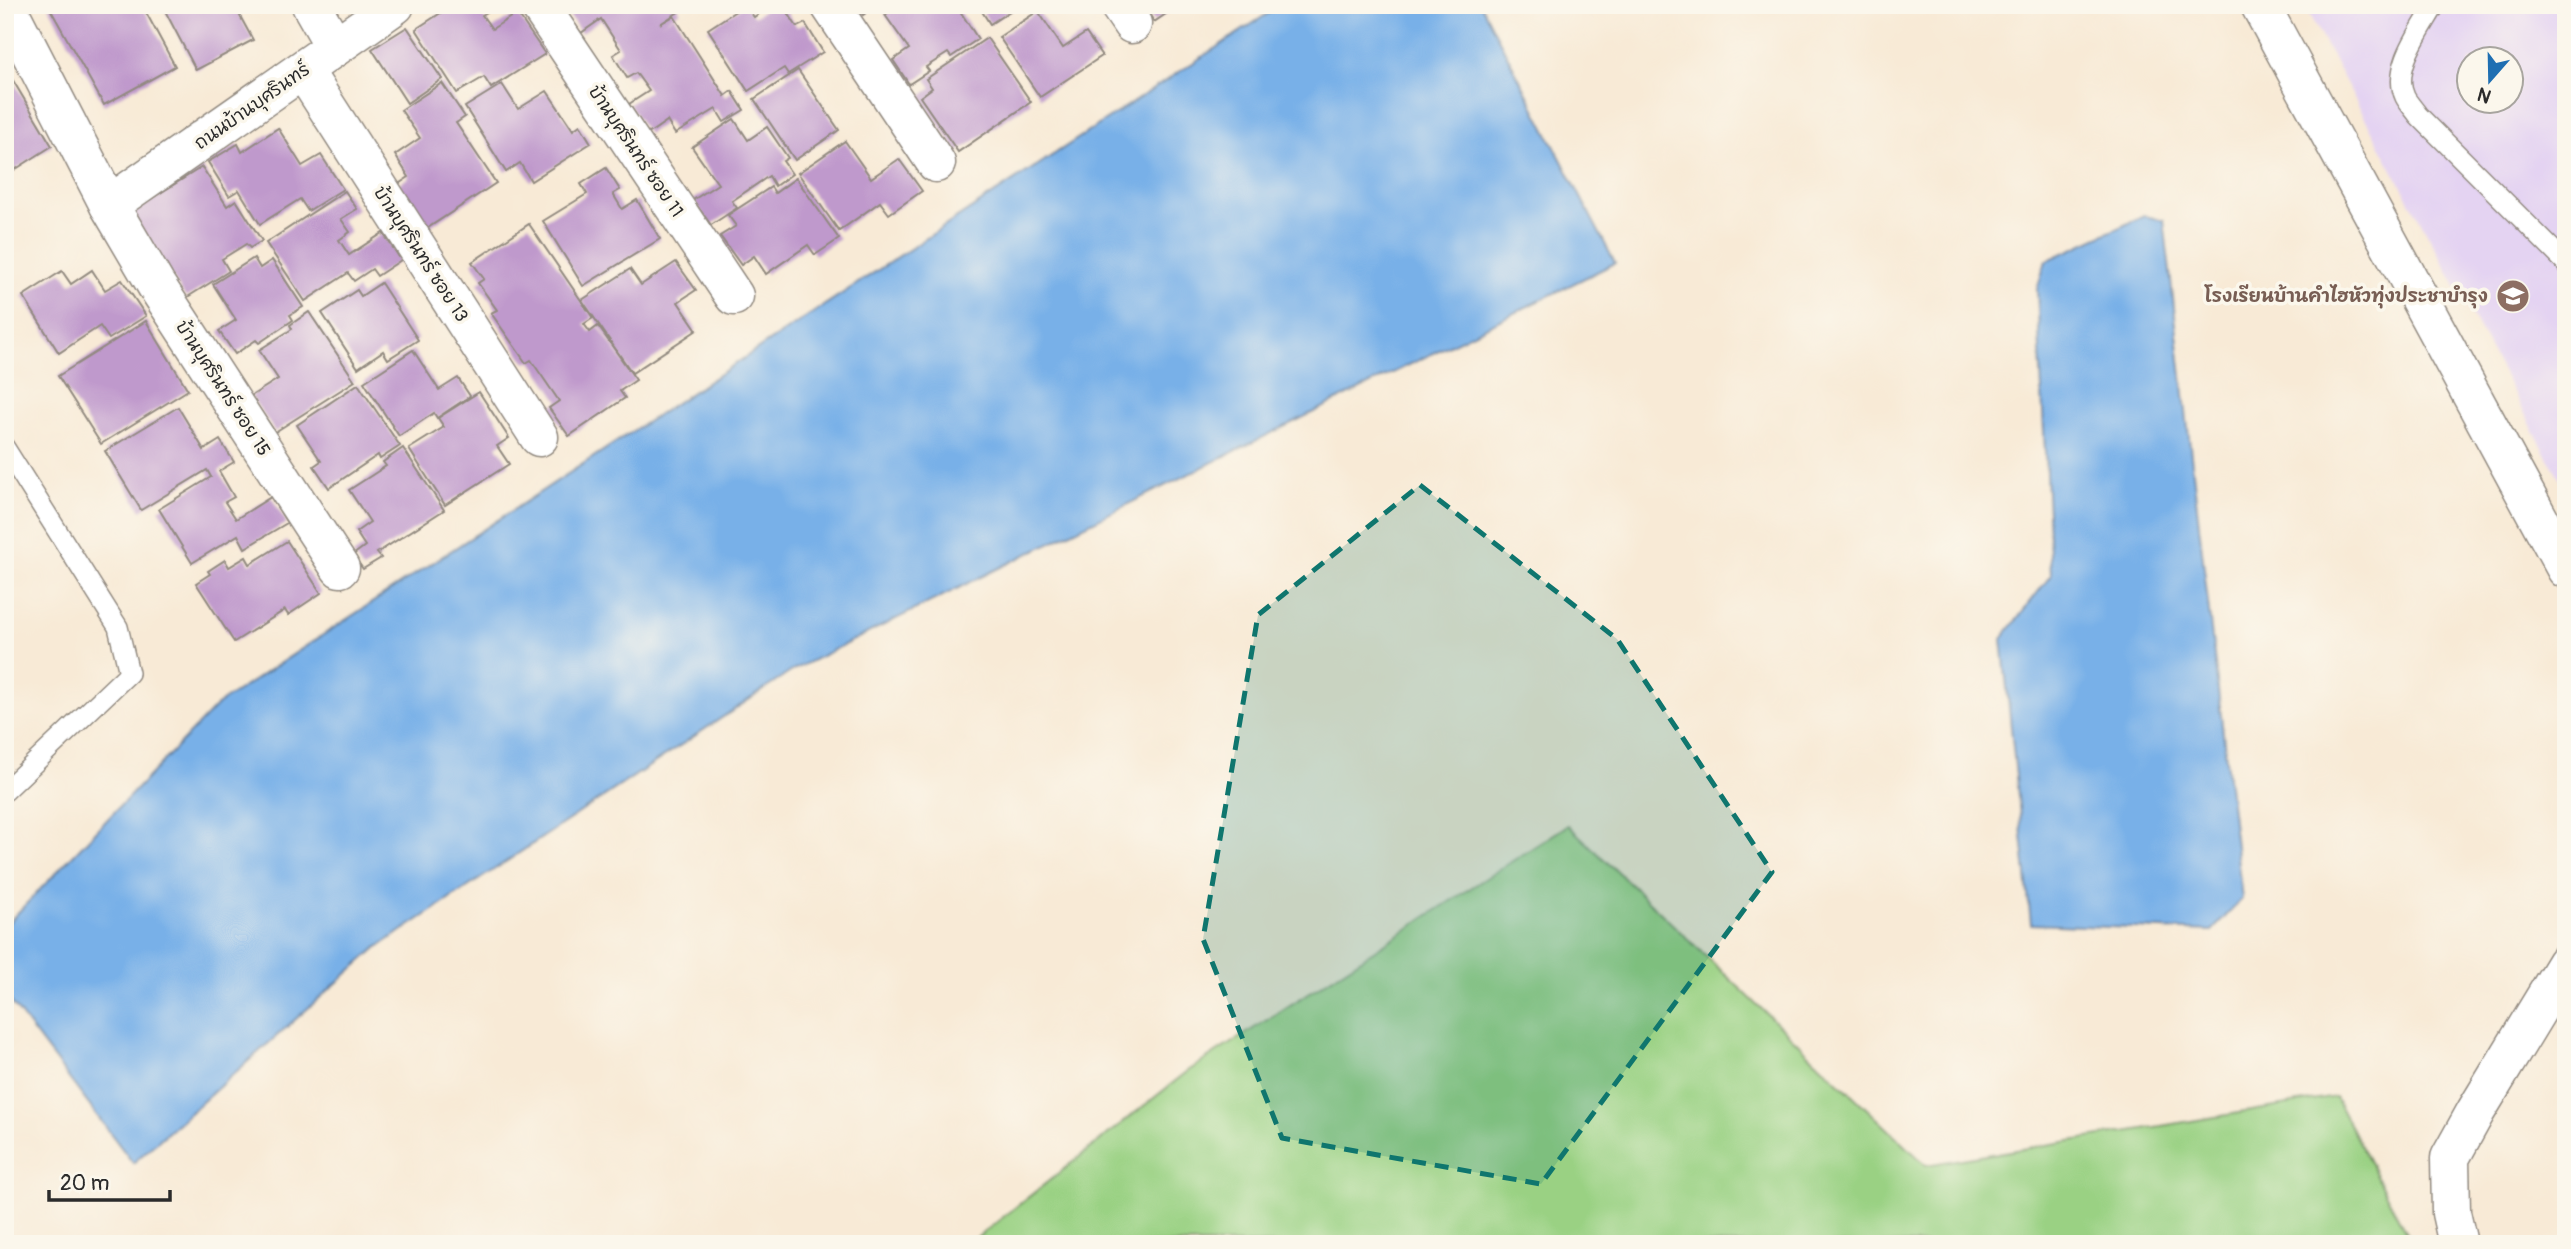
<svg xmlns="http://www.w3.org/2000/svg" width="2571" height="1249" font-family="Pangolin,'Playpen Sans Thai',sans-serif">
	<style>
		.built { fill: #e4d3f2; fill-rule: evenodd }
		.green { fill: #9ad183; stroke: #627e57; stroke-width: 2 }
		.water { fill: #78b0e8; stroke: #526e8a; stroke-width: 2 }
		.building { fill: #bf99cc }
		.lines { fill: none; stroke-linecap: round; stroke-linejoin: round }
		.lane-casing { stroke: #928a80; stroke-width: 22 }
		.street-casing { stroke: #928a80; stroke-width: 41 }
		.secondary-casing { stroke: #928a80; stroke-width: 41 }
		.lane { stroke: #fff; stroke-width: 19 }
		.street { stroke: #fff; stroke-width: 38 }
		.secondary { stroke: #fff; stroke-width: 38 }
		.marked { fill: #0f766e; fill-opacity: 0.2; stroke: #0f766e; stroke-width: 5; stroke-dasharray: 14 9; stroke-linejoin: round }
		.labels { text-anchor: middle; stroke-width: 7; stroke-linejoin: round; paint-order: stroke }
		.street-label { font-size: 18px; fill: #2b2b2b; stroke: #fbf7ec }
		.education-label { font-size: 18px; font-weight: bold; fill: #785e54; stroke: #fbf7ec; text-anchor: end }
	</style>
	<rect width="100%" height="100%" fill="#fbf7ec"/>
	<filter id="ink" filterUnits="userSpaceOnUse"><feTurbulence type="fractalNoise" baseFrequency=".0143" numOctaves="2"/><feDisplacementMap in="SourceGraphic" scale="14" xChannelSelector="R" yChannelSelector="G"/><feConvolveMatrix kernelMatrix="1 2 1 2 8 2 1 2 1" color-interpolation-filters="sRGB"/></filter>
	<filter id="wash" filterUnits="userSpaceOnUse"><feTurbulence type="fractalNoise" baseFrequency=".00686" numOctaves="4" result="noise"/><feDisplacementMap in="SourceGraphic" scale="28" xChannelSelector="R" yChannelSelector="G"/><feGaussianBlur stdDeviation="1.57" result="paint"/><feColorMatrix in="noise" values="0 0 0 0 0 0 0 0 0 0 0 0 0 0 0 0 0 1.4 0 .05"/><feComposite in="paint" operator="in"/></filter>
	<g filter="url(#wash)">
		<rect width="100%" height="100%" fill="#f8ead6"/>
		<path class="built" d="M2304,5h262v485zM2470,60h42v42h-42z"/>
		<path class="green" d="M1568,825l358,340 409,-68 77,147h-1443l219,-173z"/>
		<g class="water">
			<path d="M1281,5h200l134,258 -820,406 -420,280 -242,214 -128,-169v-68l213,-222z"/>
			<path d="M2144,216l20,4 78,679 -30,32 -181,-7 -29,-285 49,-64 -14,-286 9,-28z"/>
		</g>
		<g id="blocks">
			<g class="building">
				<path d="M48,5h94l33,61 -71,39z"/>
				<path d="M162,5h72l19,35 -57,30z"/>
				<path d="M453,5h46l-17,10 10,14 25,-16 28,41 -54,34 -7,-11 -27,16 -41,-64z"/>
				<path d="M562,5h114l4,6 -20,13 14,-8 51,80 7,-5 12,19 -20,12 -8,-13 -41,25 -8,-13 -19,13 -19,-30 20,-13 -13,-18 -9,5 -14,-23 8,-5 -20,-31 -20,14z"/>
				<path d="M745,5l9,12 17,-12h12l14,22 8,-4 18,29 -35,22 -4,-6 -36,23 -40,-62z"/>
				<path d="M857,5h20l-14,10z"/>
				<path d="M899,5h57l22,34 -27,18 -3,-4 -22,14 3,4 -20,13 -16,-24 16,-11 -24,-34z"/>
				<path d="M978,5h41l-29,19z"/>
				<path d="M1144,5h35l-25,17z"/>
				<path d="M1038,11l25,37 23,-15 16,23 -62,41 -41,-60z"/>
				<path d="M407,27l35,52 -35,24 -35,-54z"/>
				<path d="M987,38l44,64 -73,50 -38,-55 12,-9 -6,-9z"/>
				<path d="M5,67l47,79 -47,30z"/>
				<path d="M798,70l41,60 -44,30 -41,-61z"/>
				<path d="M442,83l23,34 -9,6 40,60 -70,46 -29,-44 12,-8 -14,-22 25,-17 -19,-28z"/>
				<path d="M502,84l16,25 29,-18 26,39 7,-5 11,18 -60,38 -11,-18 -14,9 -41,-65z"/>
				<path d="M734,119l14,21 19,-13 21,31 -5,3 9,13 -17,12 -6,-10 -37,25 5,7 -26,17 -18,-25 25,-16 -26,-37z"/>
				<path d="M278,128l24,38 19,-11 22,34 -35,22 -8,-12 -40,25 -21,-34 -10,6 -21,-34 30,-18 4,8z"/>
				<path d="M845,141l26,37 28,-19 23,32 -33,23 -9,-12 -41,29 -41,-58z"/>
				<path d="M202,167l25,39 9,-6 26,41 -12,7 -4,-4 -24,15 7,12 -43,27 -56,-86z"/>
				<path d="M606,168l14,22 -7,4 9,15 15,-9 23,39 -77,47 -40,-65 44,-27 -6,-10z"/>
				<path d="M796,178l43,61 -24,16 -7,-10 -42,29 -12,-18 -13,9 -21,-29 16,-10 -8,-11 43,-28 4,6z"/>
				<path d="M345,191l12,18 -16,10 9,13 -11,8 10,15 34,-22 18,27 -24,16 -5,-7 -18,12 -6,-8 -43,28 -39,-58z"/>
				<path d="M529,224l64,94 -9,6 6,8 8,-6 38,54 -16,11 5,7 -56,38 -20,-28 10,-7 -28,-41 -5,3 -35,-50 6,-3 -19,-27 6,-4 -12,-17z"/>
				<path d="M254,258l6,10 12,-8 31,47 -13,8 3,5 -34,23 -3,-3 -21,14 -16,-23 17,-11 -23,-36z"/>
				<path d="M676,262l20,28 -18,12 19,28 -65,43 -50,-73 48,-31 11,16z"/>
				<path d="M92,270l13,20 17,-10 24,36 -37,23 -9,-13 -41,27 -36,-57 39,-25 9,13z"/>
				<path d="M381,283l37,57 -30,19 -5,-8 -25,17 -36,-55 35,-23 4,6z"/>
				<path d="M309,312l46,69 -80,51 -24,-36 27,-17 -19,-29 33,-21 -2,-4z"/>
				<path d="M146,321l42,69 -87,54 -43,-68z"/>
				<path d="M413,350l26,40 19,-12 12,18 -33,22 -3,-5 -35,23 -35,-54z"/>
				<path d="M358,384l42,62 -20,13 -2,-4 -49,33 -15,-22 7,-5 -24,-36z"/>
				<path d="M479,392l30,46 -12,8 12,18 -64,41 -36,-56 35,-22 -6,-9z"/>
				<path d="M178,407l26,43 16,-10 14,22 -15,9 15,26 -9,5 11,17 35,-22 16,26 -42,25 -7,-13 -46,28 -33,-54 52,-32 -4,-7 -66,40 -36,-59z"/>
				<path d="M403,448l41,62 -67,43 4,5 -18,11 -10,-14 12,-9 -9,-14 14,-10 -21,-32 37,-24 -3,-4z"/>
				<path d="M287,541l34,52 -33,22 -3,-5 -51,32 -38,-59 14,-9 -2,-3 17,-11 4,7 17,-10 4,7z"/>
			</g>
		</g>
	</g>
	<g filter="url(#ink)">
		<use href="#blocks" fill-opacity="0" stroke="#928a80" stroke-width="2"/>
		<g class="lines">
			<defs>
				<g id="lane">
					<path d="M2435,5c-13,24 -44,63 -30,92 3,6 9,12 13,18l148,148"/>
					<path d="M5,448l113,179 11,46 -124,118"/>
				</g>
				<g id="street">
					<path d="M6,5l103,200 47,80 184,283"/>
					<path d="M311,5l24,42"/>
					<path d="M539,5l195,291"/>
					<path d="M830,5l106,158"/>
					<path d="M1119,5l13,19"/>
					<path d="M303,70l236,367"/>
					<path d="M109,205l286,-200"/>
					<path d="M2458,1244l-7,-31 -1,-55 26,-47 90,-148"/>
				</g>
				<path id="secondary" d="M2260,5l306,564"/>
			</defs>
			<use href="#lane" class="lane-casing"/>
			<use href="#street" class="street-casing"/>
			<use href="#secondary" class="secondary-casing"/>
			<use href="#lane" class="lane"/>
			<use href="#street" class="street"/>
			<use href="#secondary" class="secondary"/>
		</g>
	</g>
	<path class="marked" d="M1420,485l197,154 155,233 -231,312 -259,-46 -79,-199 55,-324z"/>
	<defs>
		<symbol id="school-disc" viewBox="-11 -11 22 22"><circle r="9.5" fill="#8d6e63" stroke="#fbf7ec"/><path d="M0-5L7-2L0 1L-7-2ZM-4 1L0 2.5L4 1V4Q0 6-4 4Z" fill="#fff"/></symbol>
	</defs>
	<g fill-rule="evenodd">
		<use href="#school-disc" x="2494" y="277" width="38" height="38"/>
	</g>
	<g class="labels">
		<g class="street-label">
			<text transform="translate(252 106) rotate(-35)" y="6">ถนนบ้านบุศรินทร์</text>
			<text transform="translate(636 151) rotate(56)" y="6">บ้านบุศรินทร์ ซอย 11</text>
			<text transform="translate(421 254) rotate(57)" y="6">บ้านบุศรินทร์ ซอย 13</text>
			<text transform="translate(223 388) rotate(57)" y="6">บ้านบุศรินทร์ ซอย 15</text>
		</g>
		<g class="education-label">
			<text x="2488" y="302">โรงเรียนบ้านคำไฮหัวทุ่งประชาบำรุง</text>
		</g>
	</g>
	<rect width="2571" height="1249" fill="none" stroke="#fbf7ec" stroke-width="28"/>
	<g transform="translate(2490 80) rotate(200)"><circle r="33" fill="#fbf7ec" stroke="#a8a59f" stroke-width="2"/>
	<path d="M0-5L12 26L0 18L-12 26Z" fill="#1f6fb2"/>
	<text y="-10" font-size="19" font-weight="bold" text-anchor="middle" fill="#2b2b2b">N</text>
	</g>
	<path d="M49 1190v10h121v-10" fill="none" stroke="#2b2b2b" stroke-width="3.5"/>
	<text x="60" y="1190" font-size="21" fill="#2b2b2b" stroke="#fbf7ec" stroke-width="5" paint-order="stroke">20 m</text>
</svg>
